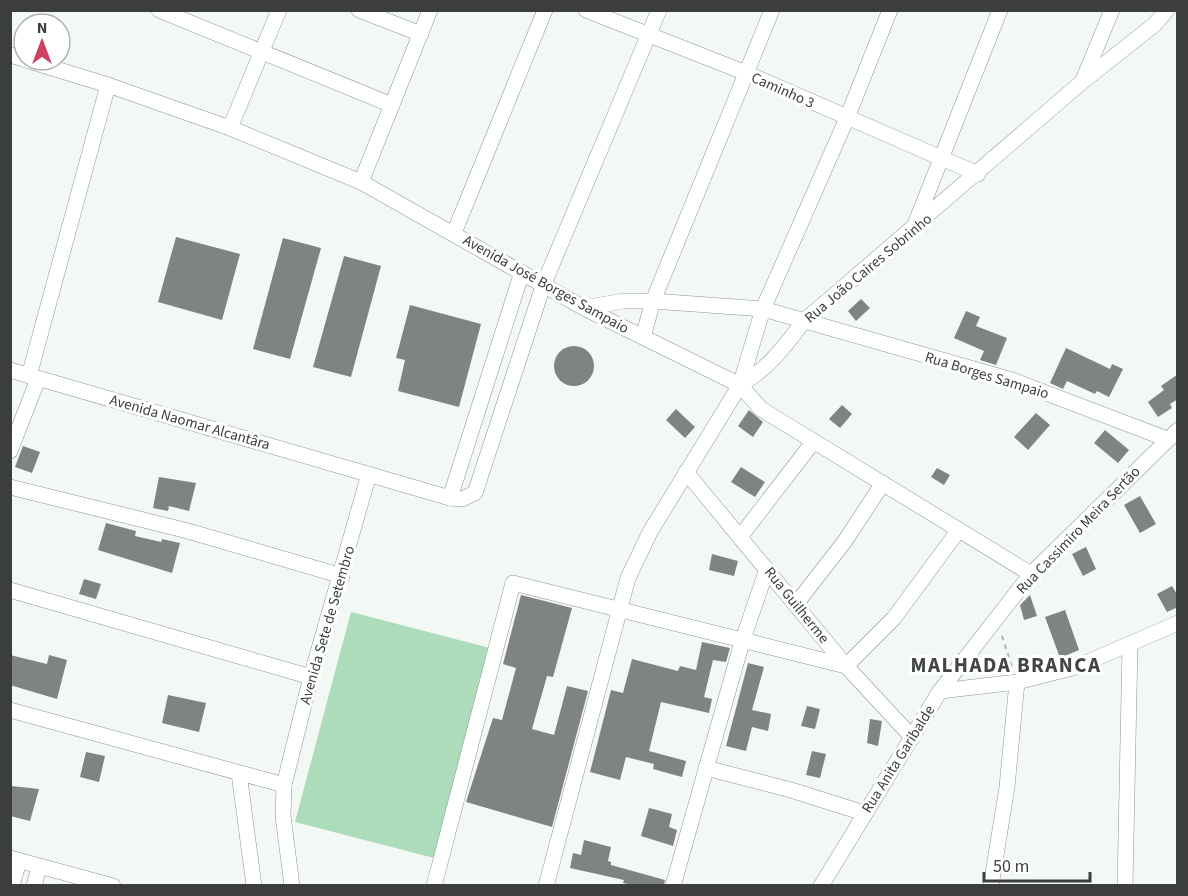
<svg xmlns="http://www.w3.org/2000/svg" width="1188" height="896" font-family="'Source Sans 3',sans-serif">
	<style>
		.green { fill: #addcbb }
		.building { fill: #7f8480 }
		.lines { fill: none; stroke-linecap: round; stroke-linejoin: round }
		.minor-casing { stroke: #909591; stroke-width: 16 }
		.path { stroke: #afb4b0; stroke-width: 2; stroke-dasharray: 4.5 4.5; stroke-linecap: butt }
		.minor { stroke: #fff; stroke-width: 15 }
		.labels { text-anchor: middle; stroke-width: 6; stroke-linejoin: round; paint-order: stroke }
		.street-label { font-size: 15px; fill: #3b3e3c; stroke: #fff }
		.district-label { font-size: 21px; font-weight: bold; letter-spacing: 1.5px; fill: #414642; stroke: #fff }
	</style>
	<rect width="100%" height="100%" fill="#f2f8f3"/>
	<path class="green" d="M351,612l139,36 -56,210 -139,-36z"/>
	<g class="building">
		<path d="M176,237l64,17 -18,66 -64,-18z"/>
		<path d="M283,238l38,10 -31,111 -37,-10z"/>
		<path d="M344,256l37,10 -30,111 -38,-10z"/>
		<path d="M861,299l9,9 -14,13 -8,-10z"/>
		<path d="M410,305l71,19 -22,83 -61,-16 7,-31 -9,-2z"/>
		<path d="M966,311l14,6 -4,9 31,12 -11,27 -16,-5 4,-9 -30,-13z"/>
		<circle cx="574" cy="366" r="20"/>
		<path d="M1066,348l44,21 2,-5 11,5 -14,28 -12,-6 -2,3 -28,-13 -4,8 -13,-6z"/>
		<path d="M1178,374v25l-8,5 2,4 -14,9 -10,-15 16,-12 -3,-4z"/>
		<path d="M842,405l10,9 -12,14 -11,-9z"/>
		<path d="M676,409l19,18 -10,11 -19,-18z"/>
		<path d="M749,410l14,12 -10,15 -15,-11z"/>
		<path d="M1036,413l14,12 -22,25 -14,-13z"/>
		<path d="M1105,430l24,20 -11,13 -24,-20z"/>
		<path d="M23,446l17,6 -8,21 -17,-6z"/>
		<path d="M741,467l24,15 -10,15 -24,-15z"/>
		<path d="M937,468l13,7 -6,10 -13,-8z"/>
		<path d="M159,477l37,6 -7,28 -20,-5 -1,5 -15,-3z"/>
		<path d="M1140,496l16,28 -16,9 -16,-28z"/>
		<path d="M106,523l30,8 -1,5 26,6 1,-3 18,4 -8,30 -74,-23z"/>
		<path d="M1086,547l10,22 -13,7 -11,-22z"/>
		<path d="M712,554l26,7 -4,15 -25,-6z"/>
		<path d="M84,579l17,5 -5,15 -17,-5z"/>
		<path d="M1172,586l6,10v11l-11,5 -10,-18z"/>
		<path d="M521,595l51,13 -19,69 -6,-1 -15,53 22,6 13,-49 21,5 -36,136 -86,-25 27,-84 9,2 14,-52 -13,-4z"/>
		<path d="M1030,595l7,21 -13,4 -4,-15z"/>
		<path d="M1065,610l14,40 -19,8 -15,-41z"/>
		<path d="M702,642l28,6 -4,14 -13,-2 -9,37 8,2 -3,14 -48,-11 -12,49 37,10 -4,16 -29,-8 1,-5 -28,-7 -6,23 -30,-8 21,-82 12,3 9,-34 46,12 2,-5 16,4z"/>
		<path d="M10,655l37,9 2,-9 18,5 -10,39 -47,-14z"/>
		<path d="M748,663l16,4 -12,43 19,4 -3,17 -16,-4 -6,24 -20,-5z"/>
		<path d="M168,695l38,8 -7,29 -37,-9z"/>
		<path d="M807,706l13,3 -5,20 -14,-3z"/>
		<path d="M870,719l12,2 -4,25 -11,-3z"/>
		<path d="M812,751l14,3 -6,24 -14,-3z"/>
		<path d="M86,752l19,4 -6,26 -19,-5z"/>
		<path d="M12,786l27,3 -9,32 -20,-5z"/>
		<path d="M649,808l23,6 -3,13 8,3 -4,16 -32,-10z"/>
		<path d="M584,840l27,7 -3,14 3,1v3l54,15 -1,5h-32l-9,-2 1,-3 -54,-12 3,-15 8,2z"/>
	</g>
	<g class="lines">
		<defs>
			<g id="minor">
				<path d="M159,10l233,95"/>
				<path d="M359,10l62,24"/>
				<path d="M586,10l160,63 232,101"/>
				<path d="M10,55l14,4"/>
				<path d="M26,60l82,25 122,43 131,54 223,126 156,77 21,24 270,165"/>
				<path d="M1083,80l29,-70"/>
				<path d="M230,128l49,-118"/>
				<path d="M361,182l69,-172"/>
				<path d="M914,227l86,-217"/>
				<path d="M454,233l91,-223"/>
				<path d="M584,308l39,-7h30l110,8 249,71 155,59"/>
				<path d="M643,337l10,-36 119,-291"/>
				<path d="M10,370l440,128 12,1 13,-6 68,-207 116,-276"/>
				<path d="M29,376l79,-291"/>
				<path d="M740,385l23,-76 84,-191 43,-108"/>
				<path d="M10,451l28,-72"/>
				<path d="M686,472l160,194 65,70"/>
				<path d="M10,487l178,44 154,45"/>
				<path d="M450,498l72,-226"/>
				<path d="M740,537l74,-96"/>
				<path d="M10,590l301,87"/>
				<path d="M796,604l49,-63 38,-58"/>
				<path d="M940,691l91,-117 147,-144"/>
				<path d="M10,710l274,75"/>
				<path d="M706,768l85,22 73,23"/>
				<path d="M239,773l15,113"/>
				<path d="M10,858l103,28"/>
				<path d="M12,886l7,-25"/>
				<path d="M34,886l5,-18"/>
				<path d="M292,886l-9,-70 1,-31 27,-108 58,-203"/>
				<path d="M434,886l79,-303 333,83 48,-48 64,-87"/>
				<path d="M546,886l82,-308 22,-46 90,-147c28,-16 45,-39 64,-64l278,-239 72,-57 13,-15"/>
				<path d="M673,886l69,-244 25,-73"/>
				<path d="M821,886l119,-195 77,-9 59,-15 102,-44"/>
				<path d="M991,886l16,-99 10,-105"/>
				<path d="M1125,886l5,-241"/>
			</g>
		</defs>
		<use href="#minor" class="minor-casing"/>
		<path class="path" d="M1002,636l10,31"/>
		<use href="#minor" class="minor"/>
	</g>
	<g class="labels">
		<g class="street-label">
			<text transform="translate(783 90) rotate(24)" y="5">Caminho 3</text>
			<text transform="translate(868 268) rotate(-40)" y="5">Rua João Caires Sobrinho</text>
			<text transform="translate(546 284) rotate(29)" y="5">Avenida José Borges Sampaio</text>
			<text transform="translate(987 375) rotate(17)" y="5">Rua Borges Sampaio</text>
			<text transform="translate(190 422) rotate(16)" y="5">Avenida Naomar Alcantâra</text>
			<text transform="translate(1078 530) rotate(-46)" y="5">Rua Cassimiro Meira Sertão</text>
			<text transform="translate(797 605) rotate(51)" y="5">Rua Guilherme</text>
			<text transform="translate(327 625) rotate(-74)" y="5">Avenida Sete de Setembro</text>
			<text transform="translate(898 759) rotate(-58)" y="5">Rua Anita Garibalde</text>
		</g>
		<g class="district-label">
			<text x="1006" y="672">MALHADA BRANCA</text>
		</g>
	</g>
	<rect width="1188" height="896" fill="none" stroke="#3b3e3c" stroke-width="24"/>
	<g transform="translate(42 42)"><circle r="28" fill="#ffffff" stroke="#b1b2b1" stroke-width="1.5"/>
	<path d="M0-4.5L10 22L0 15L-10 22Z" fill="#d04061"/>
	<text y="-9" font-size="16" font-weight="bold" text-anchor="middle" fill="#3b3e3c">N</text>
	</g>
	<path d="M984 872v9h106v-9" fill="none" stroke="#3b3e3c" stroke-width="3"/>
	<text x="993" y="872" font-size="18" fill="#3b3e3c" stroke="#ffffff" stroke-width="4.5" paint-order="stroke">50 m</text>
</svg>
